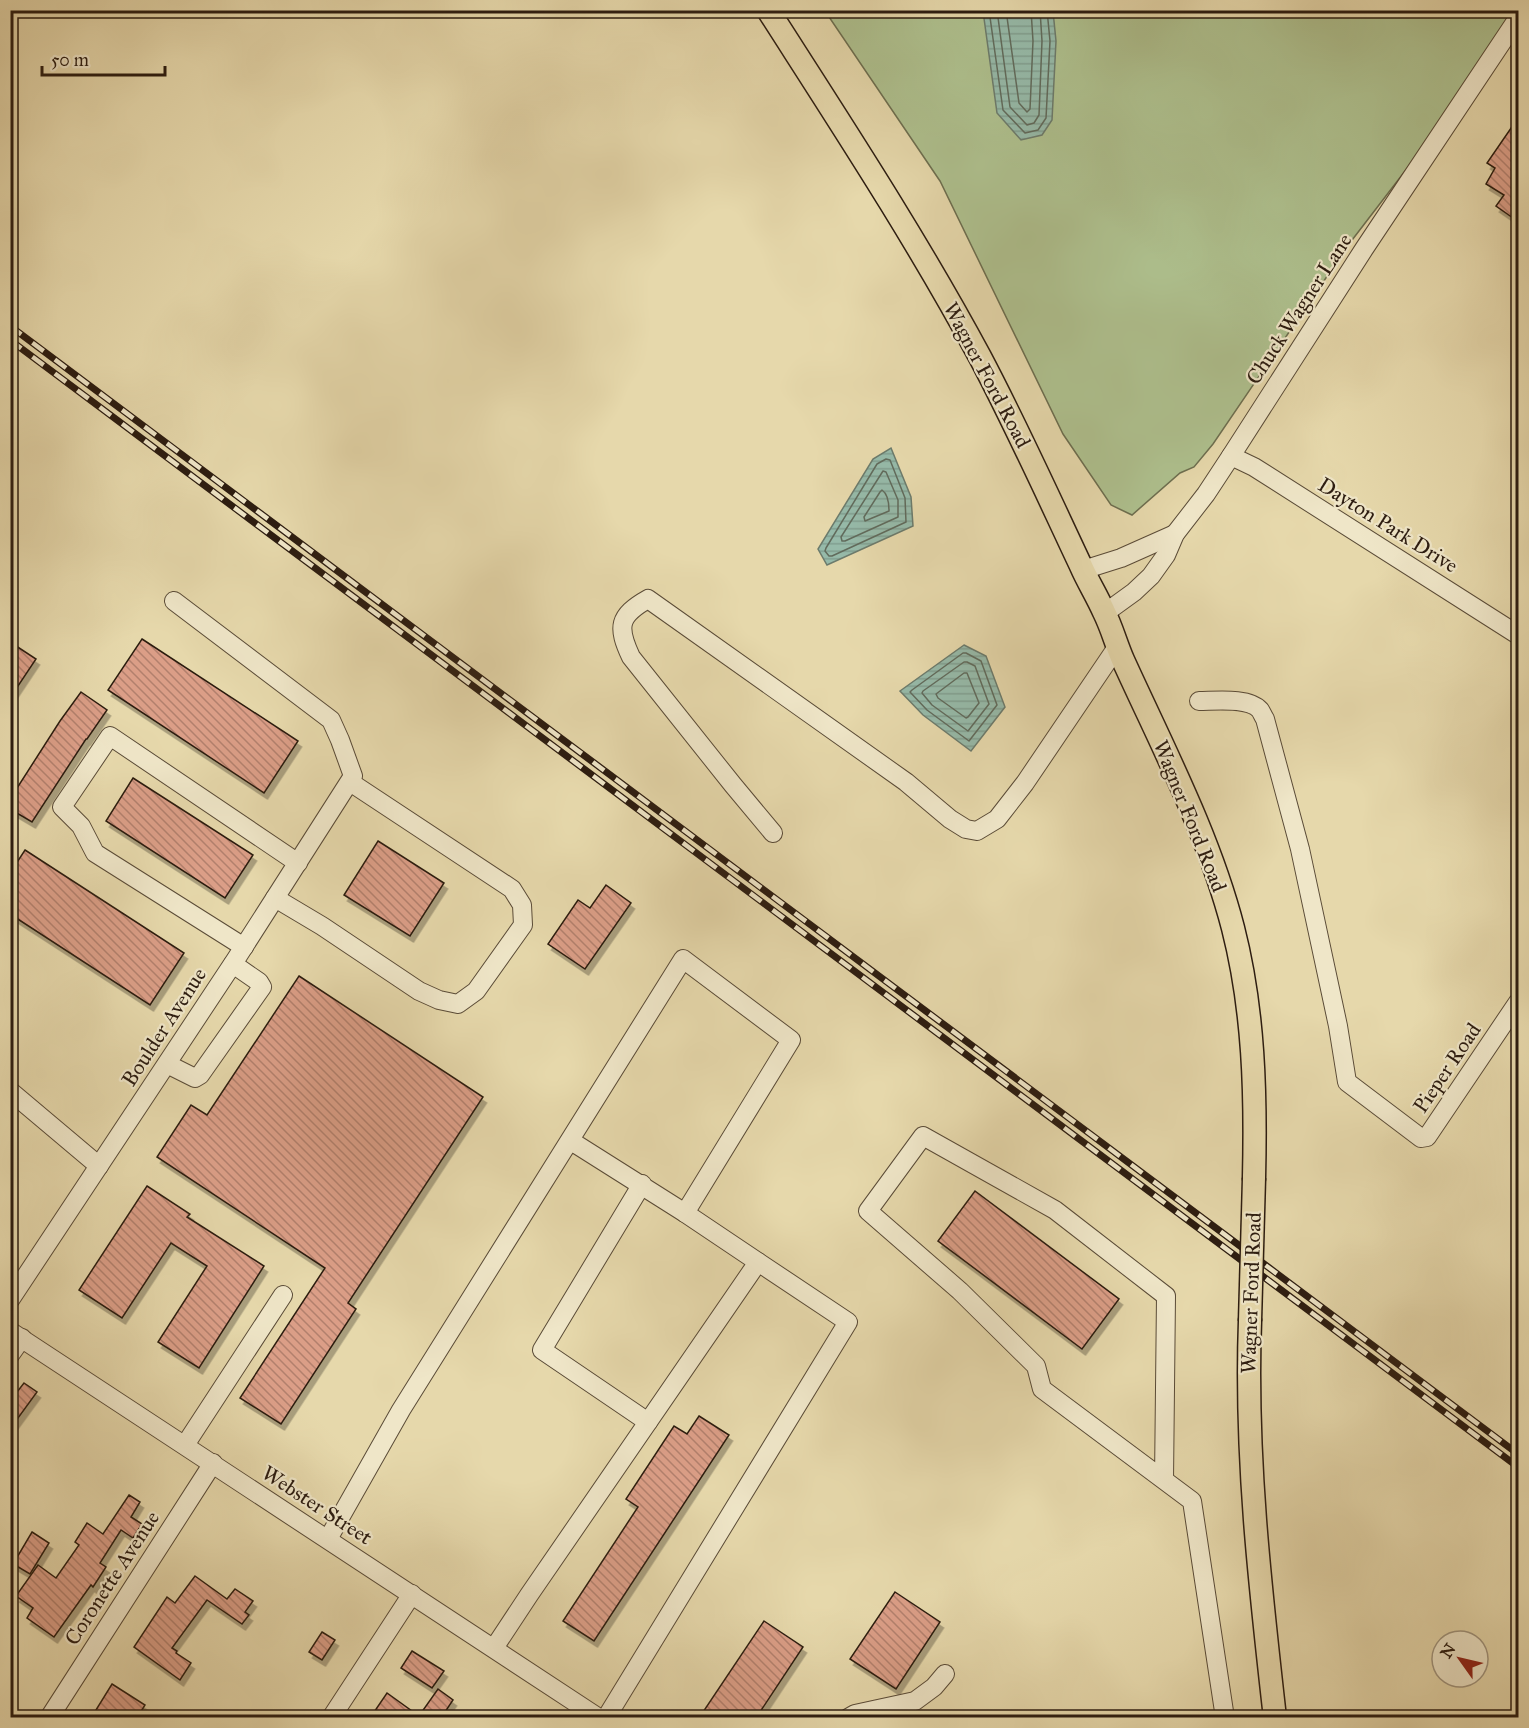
<svg xmlns="http://www.w3.org/2000/svg" width="1529" height="1728" font-family="'IM FELL Great Primer',serif">
	<style>
		.grass { fill: #aec08e; stroke: #6d6e4f; stroke-width: 1.5 }
		.water { fill: url(#water-rules); stroke: #6c7b6c; stroke-width: 1.5 }
		.lines { fill: none; stroke-linecap: round; stroke-linejoin: round }
		.shore { stroke: #616b5c; stroke-width: 1.5 }
		.building { fill: url(#building-back-hatch); stroke: #2c1c10; stroke-width: 1.5; filter: url(#shadow) }
		.minor-casing { stroke: #5a4b37; stroke-width: 20 }
		.major-casing { stroke: #2c1c10; stroke-width: 25 }
		.minor { stroke: #efe6c8; stroke-width: 18 }
		.major { stroke: #e6d8ab; stroke-width: 22 }
		.rail-casing { stroke: #2c1c10; stroke-width: 7 }
		.rail { stroke: #efe6c8; stroke-width: 4.5; stroke-dasharray: 14; stroke-linecap: butt }
		.major-bridge-casing { stroke: #2c1c10; stroke-width: 25; stroke-linecap: butt }
		.major-bridge { stroke: #e6d8ab; stroke-width: 22 }
		.labels { text-anchor: middle; stroke-width: 4.5; stroke-linejoin: round; paint-order: stroke }
		.street-label { font-size: 21px; fill: #2c1c10; stroke: #efe6c8 }
	</style>
	<defs>
		<pattern id="water-rules" width="6" height="5" patternUnits="userSpaceOnUse" patternTransform="scale(1.5)"><rect width="6" height="5" fill="#96baa9"/><path d="M0 2.5h6" fill="none" stroke="#819f90"/></pattern>
		<pattern id="building-back-hatch" width="6" height="6" patternUnits="userSpaceOnUse" patternTransform="scale(1.5)"><rect width="6" height="6" fill="#db9e87"/><path d="M-1 5l2 2M0 0l6 6M5-1l2 2" fill="none" stroke="#b2806d"/></pattern>
		<filter id="shadow"><feDropShadow dx="3.5" dy="6" stdDeviation="0" flood-color="#0004"/></filter>
	</defs>
	<rect width="100%" height="100%" fill="#e6d8ab"/>
	<filter id="stains"><feTurbulence type="fractalNoise" baseFrequency=".00333" numOctaves="4"/><feColorMatrix values="0 0 0 0 .2 0 0 0 0 .09 0 0 0 0 .02 0 0 0 .5 -.17"/></filter>
	<radialGradient id="worn" r=".72"><stop offset=".6" stop-color="#630" stop-opacity="0"/><stop offset="1" stop-color="#630" stop-opacity=".3"/></radialGradient>
	<path class="grass" d="M1518,10l-20,40 -149,194 -136,200 -19,23 -14,6 -48,42 -21,-10 -48,-71 -123,-253 -115,-170z"/>
	<g class="water">
		<path d="M983,11h70l3,30 -4,79 -10,15 -21,5 -24,-27z"/>
		<path d="M891,448l20,49 2,29 -86,39 -9,-16 55,-90z"/>
		<path d="M964,645l22,11 19,51 -34,44 -48,-36 -23,-24z"/>
	</g>
	<g class="lines">
		<g class="shore">
			<path d="M989,10l14,100 22,23 13,-3 8,-12 4,-77 -3,-31"/>
			<path d="M997,10l13,97 17,18 7,-2 5,-8 3,-74 -2,-31"/>
			<path d="M1006,10l13,93 8,9 3,-3 3,-68 -2,-31"/>
			<path d="M886,459l4,1 15,38 1,24 -74,34h-3l-4,-5 1,-3 51,-84z"/>
			<path d="M883,471l3,1 12,28v17l-53,24h-3l-1,-4z"/>
			<path d="M882,490c6,4 7,14 7,21l-24,10 -1,-4 16,-25z"/>
			<path d="M963,653h3l15,8 16,44 -28,36 -42,-31 -17,-18 2,-2z"/>
			<path d="M964,662h3l8,4 14,38 -21,27 -36,-26 -10,-12 1,-2z"/>
			<path d="M967,673l12,30 -11,14 -2,1 -28,-20 -2,-4 28,-21z"/>
		</g>
	</g>
	<g class="building">
		<path d="M1518,118v92l-5,8 -17,-12 8,-11 -18,-11 9,-16 -8,-5z"/>
		<path d="M142,639l156,102 -34,52 -156,-103z"/>
		<path d="M10,642l26,17 -26,39z"/>
		<path d="M81,692l26,18 -20,29h-1l-54,83 -22,-13v-10l50,-78z"/>
		<path d="M133,778l120,77 -28,43 -119,-77z"/>
		<path d="M378,841l66,42 -34,53 -66,-41z"/>
		<path d="M25,850l159,103 -34,52 -140,-91v-41z"/>
		<path d="M606,885l25,18 -46,66 -37,-25 30,-44 12,8z"/>
		<path d="M299,976l184,121 -135,206 8,6 -75,115 -41,-26 85,-130 -168,-111 34,-52 16,10z"/>
		<path d="M147,1186l43,28 -3,3 77,49 -65,102 -41,-26 49,-76 -36,-23 -49,75 -43,-28z"/>
		<path d="M975,1191l144,108 -37,50 -144,-108z"/>
		<path d="M24,1383l13,9 -27,37v-28z"/>
		<path d="M699,1416l30,19 -135,206 -31,-20 75,-114 -12,-8 48,-73 13,8z"/>
		<path d="M129,1495l11,7 -9,15 11,7 -9,14 -12,-8 -21,33 6,4 -13,20 -2,-2 -37,52 -27,-19 6,-10 -17,-12 22,-31 18,13 23,-33 -4,-3 12,-19 16,11z"/>
		<path d="M32,1532l17,11 -19,31 -17,-10z"/>
		<path d="M195,1576l32,23 8,-10 18,12 -8,11 4,3 -7,9 -35,-24 -35,48 5,3 -1,2 15,10 -11,17 -46,-33 33,-50 8,6z"/>
		<path d="M895,1592l45,30 -44,67 -46,-30z"/>
		<path d="M764,1621l39,26 -47,71h-57z"/>
		<path d="M322,1632l13,8 -13,20 -13,-8z"/>
		<path d="M412,1651l32,20 -12,17 -31,-20z"/>
		<path d="M112,1684l33,21 -8,13h-46z"/>
		<path d="M438,1689l15,11 -12,18h-71l17,-25 32,23z"/>
	</g>
	<g class="lines">
		<defs>
			<g id="minor">
				<path d="M1231,456l23,11 264,168"/>
				<path d="M1083,570l38,-12 54,-24"/>
				<path d="M1105,613l29,-21 17,-16 15,-21 9,-21 31,-40 25,-38 133,-207 154,-231"/>
				<path d="M1199,701c16,0 50,-4 61,9 2,3 3,6 5,9l35,130 38,177 9,56 74,56 6,-1 91,-135"/>
				<path d="M773,833l-40,-48 -102,-128c-14,-30 -13,-41 17,-58l258,183 44,37 16,10 11,2 20,-12 28,-36 92,-136"/>
				<path d="M275,898l47,28 97,65 20,9 19,4 18,-13 47,-66 -1,-20 -10,-16 -162,-107"/>
				<path d="M244,947l-149,-94 -14,-27 -19,-19 48,-71 188,127"/>
				<path d="M167,1064l28,14 5,-3 62,-88 -3,-5 -26,-18"/>
				<path d="M10,1091l89,75"/>
				<path d="M642,1184l-100,166 106,72"/>
				<path d="M685,1213l73,49"/>
				<path d="M10,1300l226,-341 117,-183 -13,-36 -9,-20 -157,-119"/>
				<path d="M10,1331l589,387"/>
				<path d="M10,1355l12,-17"/>
				<path d="M185,1445l98,-150"/>
				<path d="M1164,1480l2,-184 -111,-86 -132,-74 -55,75 92,80 76,75 6,23 150,112 33,217"/>
				<path d="M328,1539l73,-129 282,-451 108,81 -106,173 -114,-72"/>
				<path d="M494,1648l35,-53 229,-333 90,60 -242,396"/>
				<path d="M49,1718l164,-255"/>
				<path d="M331,1718l81,-124"/>
				<path d="M848,1718l7,-4 23,-5 37,-8 19,-14 11,-13"/>
			</g>
			<g id="major">
				<path d="M768,10c73,114 148,228 212,347 36,68 68,139 101,209 7,16 16,30 23,46 8,16 12,32 19,48 40,88 86,175 110,268 21,82 23,166 21,250"/>
				<path d="M1250,1321c-5,133 10,265 25,397"/>
			</g>
		</defs>
		<use href="#minor" class="minor-casing"/>
		<use href="#major" class="major-casing"/>
		<use href="#minor" class="minor"/>
		<use href="#major" class="major"/>
		<defs>
			<g id="rail">
				<path d="M10,326l1508,1128"/>
				<path d="M10,340l1508,1127"/>
			</g>
		</defs>
		<use href="#rail" class="rail-casing"/>
		<use href="#rail" class="rail"/>
		<defs>
			<path id="major-bridge" d="M1250,1321l4,-143"/>
		</defs>
		<use href="#major-bridge" class="major-bridge-casing"/>
		<use href="#major-bridge" class="major-bridge"/>
	</g>
	<g class="labels">
		<g class="street-label">
			<text transform="translate(1299 309) rotate(-57)" y="7">Chuck Wagner Lane</text>
			<text transform="translate(987 375) rotate(62)" y="7">Wagner Ford Road</text>
			<text transform="translate(1388 525) rotate(32)" y="7">Dayton Park Drive</text>
			<text transform="translate(1190 816) rotate(68)" y="7">Wagner Ford Road</text>
			<text transform="translate(164 1027) rotate(-57)" y="7">Boulder Avenue</text>
			<text transform="translate(1447 1068) rotate(-56)" y="7">Pieper Road</text>
			<text transform="translate(1251 1293) rotate(-88)" y="7">Wagner Ford Road</text>
			<text transform="translate(317 1505) rotate(33)" y="7">Webster Street</text>
			<text transform="translate(112 1578) rotate(-57)" y="7">Coronette Avenue</text>
		</g>
	</g>
	<rect width="1529" height="1728" fill="none" stroke="#e6d8ab" stroke-width="36"/>
	<rect x="12" y="12" width="1505" height="1704" fill="none" stroke="#2c1c10" stroke-width="3"/>
	<rect x="18" y="18" width="1493" height="1692" fill="none" stroke="#2c1c10" stroke-width="1.5"/>
	<g transform="translate(1460 1659) rotate(304)"><circle r="28" fill="#efe6c8" stroke="#a1957e" stroke-width="1.5"/>
	<path d="M0-4.5L10 22L0 15L-10 22Z" fill="#8f2418"/>
	<text y="-9" font-size="16" font-weight="bold" text-anchor="middle" fill="#2c1c10">N</text>
	</g>
	<path d="M42 66v9h123v-9" fill="none" stroke="#2c1c10" stroke-width="3"/>
	<text x="51" y="66" font-size="18" fill="#2c1c10" stroke="#efe6c8" stroke-width="4.5" paint-order="stroke">50 m</text>
	<rect width="100%" height="100%" filter="url(#stains)"/>
	<rect width="100%" height="100%" fill="url(#worn)"/>
</svg>
